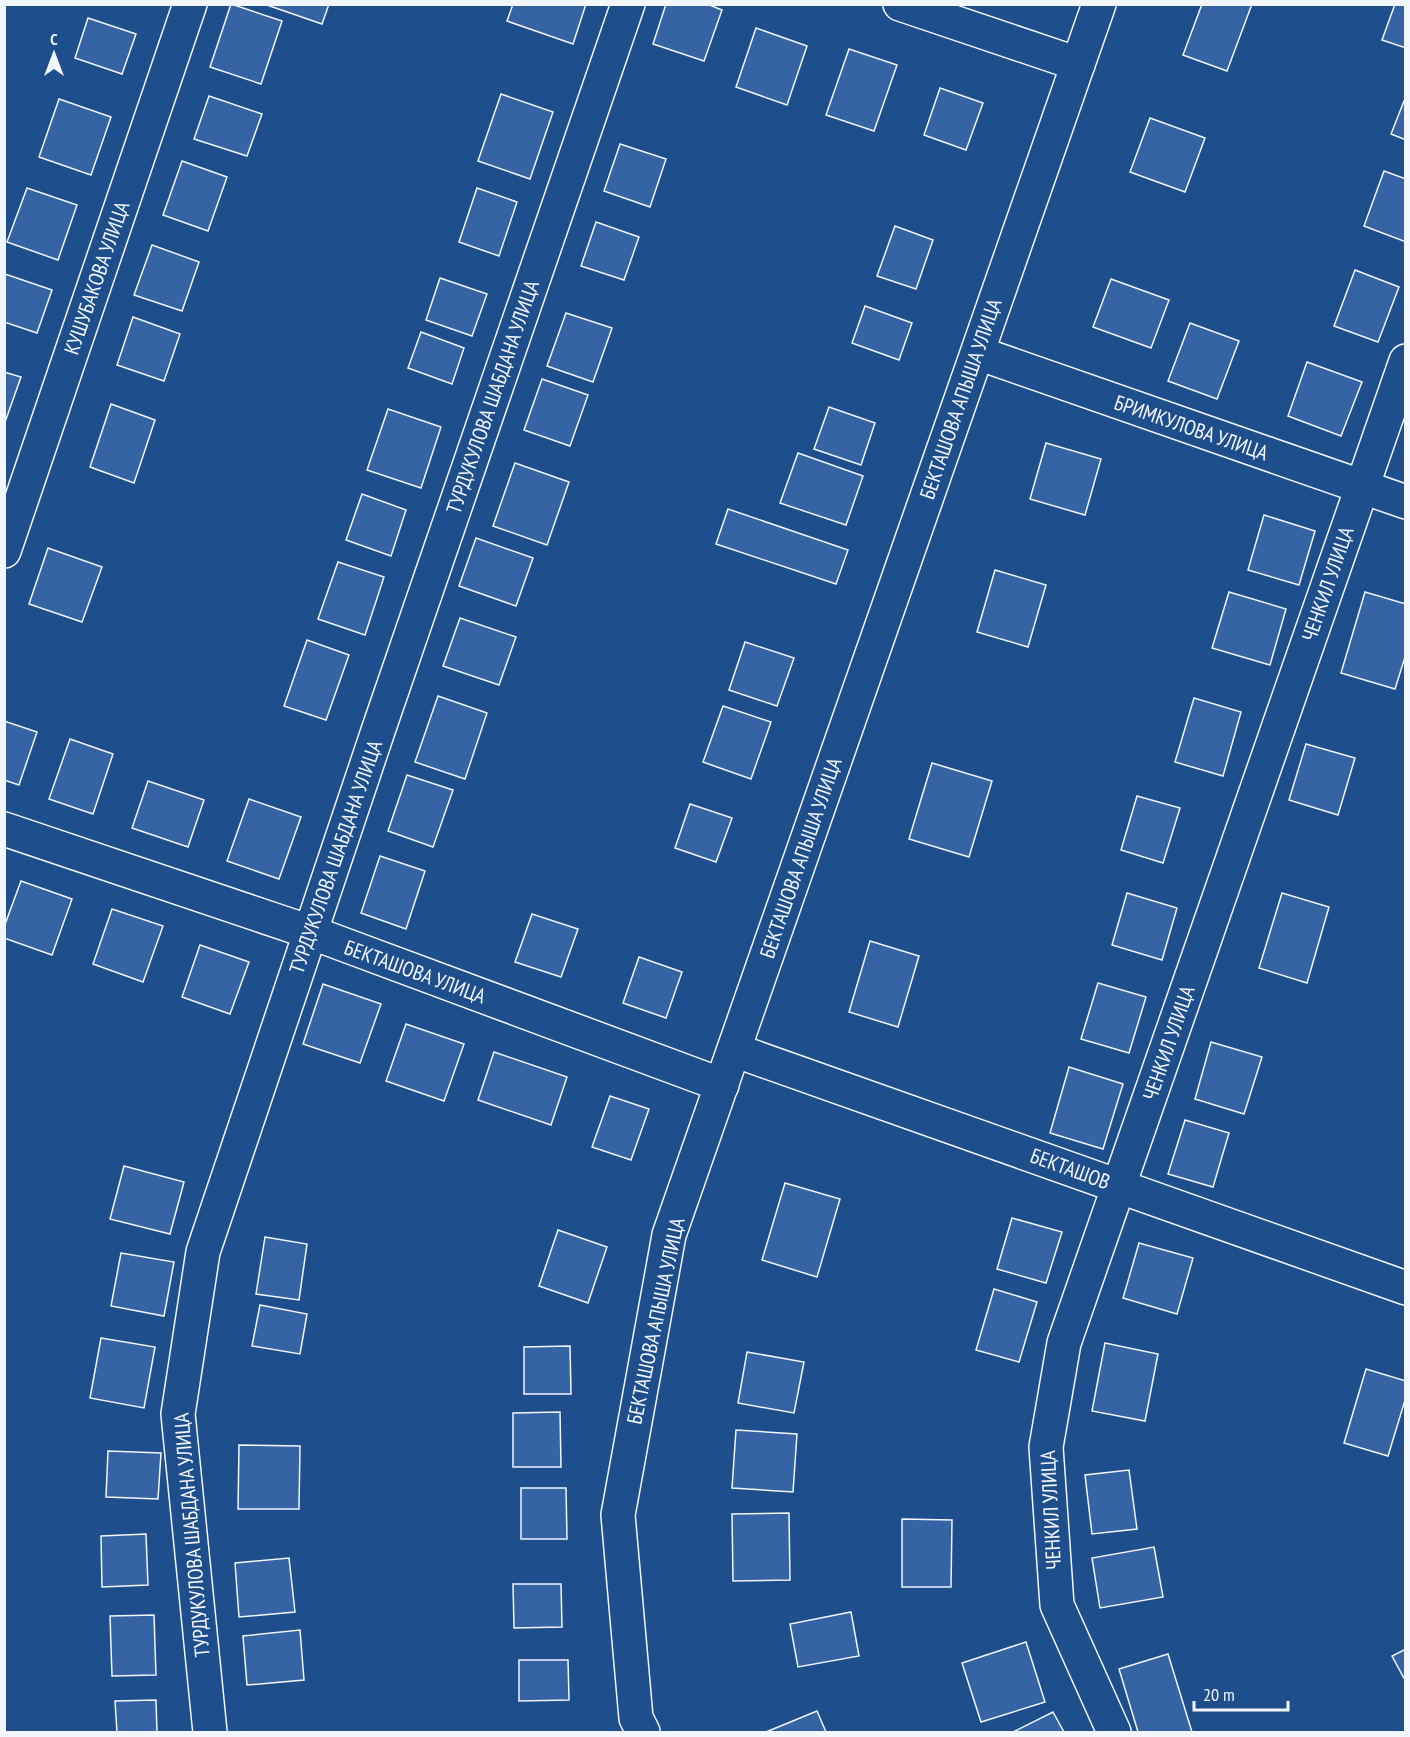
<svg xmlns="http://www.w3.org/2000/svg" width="1410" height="1737" font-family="'PT Sans Narrow',sans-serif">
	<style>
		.building { fill: #3563a3; stroke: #f2f6ff; stroke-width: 1.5 }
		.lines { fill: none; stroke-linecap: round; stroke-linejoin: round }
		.minor-casing { stroke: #f2f6ff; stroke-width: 36 }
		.minor { stroke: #1f4e8c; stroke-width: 33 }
		.labels { text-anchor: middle; stroke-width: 4.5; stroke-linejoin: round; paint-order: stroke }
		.street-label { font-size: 21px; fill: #f2f6ff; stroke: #1f4e8c }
	</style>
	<rect width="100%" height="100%" fill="#1f4e8c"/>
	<g class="building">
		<path d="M231,4l51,17 -21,63 -51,-17z"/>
		<path d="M264,4h65l-7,20z"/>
		<path d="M513,4h73l-13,40 -66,-23z"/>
		<path d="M666,4h41l15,6 -18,51 -51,-17z"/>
		<path d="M1202,4h50l-25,67 -44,-16z"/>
		<path d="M1395,4h11v44l-24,-8z"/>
		<path d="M88,18l48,16 -14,40 -47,-16z"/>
		<path d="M756,28l51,18 -20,59 -51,-18z"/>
		<path d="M849,49l48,16 -23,66 -48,-16z"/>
		<path d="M940,88l43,15 -17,47 -42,-15z"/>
		<path d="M501,94l52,18 -23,67 -52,-18z"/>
		<path d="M209,96l53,18 -15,42 -53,-17z"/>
		<path d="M1406,96v44l-15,-6z"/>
		<path d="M59,99l52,18 -20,58 -52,-18z"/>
		<path d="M1150,118l55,20 -20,54 -55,-20z"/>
		<path d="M620,144l46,15 -16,48 -46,-16z"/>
		<path d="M182,161l45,16 -19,54 -45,-16z"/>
		<path d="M1384,171l22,8v63l-42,-16z"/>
		<path d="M27,188l50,17 -19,55 -51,-18z"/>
		<path d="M477,188l40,14 -18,54 -40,-14z"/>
		<path d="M596,222l43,15 -15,43 -43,-14z"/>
		<path d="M895,226l38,14 -17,49 -39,-13z"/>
		<path d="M152,245l47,17 -17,49 -48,-16z"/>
		<path d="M1355,270l44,17 -21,55 -44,-16z"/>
		<path d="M5,274l47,16 -15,43 -33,-11z"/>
		<path d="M440,278l47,16 -15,42 -46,-16z"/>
		<path d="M1111,279l58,21 -18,48 -58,-21z"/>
		<path d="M865,306l47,17 -13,37 -47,-17z"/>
		<path d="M566,313l46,15 -19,54 -46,-16z"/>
		<path d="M133,317l47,17 -16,47 -47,-16z"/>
		<path d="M1190,323l49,18 -22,58 -49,-18z"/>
		<path d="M421,332l43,16 -12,36 -44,-16z"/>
		<path d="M1307,362l55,20 -21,54 -53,-20z"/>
		<path d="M4,372l17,5 -17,48z"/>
		<path d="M542,379l46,16 -18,51 -46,-16z"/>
		<path d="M111,404l44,16 -21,63 -44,-16z"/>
		<path d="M829,407l46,16 -14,42 -47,-16z"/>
		<path d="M388,409l53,18 -20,61 -54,-18z"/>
		<path d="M1046,443l55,16 -16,56 -55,-16z"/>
		<path d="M798,453l65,23 -17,49 -66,-22z"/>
		<path d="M515,463l54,19 -22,63 -54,-19z"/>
		<path d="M362,494l44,16 -15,46 -45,-16z"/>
		<path d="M728,509l120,41 -12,34 -120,-40z"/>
		<path d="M1264,515l51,16 -16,54 -51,-15z"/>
		<path d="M476,538l57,20 -17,48 -57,-20z"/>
		<path d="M48,548l54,19 -20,55 -53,-18z"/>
		<path d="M338,562l46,15 -19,58 -47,-16z"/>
		<path d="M995,570l51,15 -18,62 -51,-15z"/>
		<path d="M1229,592l57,17 -16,56 -58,-17z"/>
		<path d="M1365,592l41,12v50l-11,35 -54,-16z"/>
		<path d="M460,618l56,19 -17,48 -56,-19z"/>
		<path d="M307,640l42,15 -23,65 -42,-14z"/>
		<path d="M745,642l49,16 -17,48 -48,-16z"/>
		<path d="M438,696l49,17 -22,66 -50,-17z"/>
		<path d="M1194,698l47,14 -18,64 -48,-14z"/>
		<path d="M723,706l48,16 -20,57 -48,-17z"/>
		<path d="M4,721l33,11 -18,53 -15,-5z"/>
		<path d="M70,739l43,15 -20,60 -44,-15z"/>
		<path d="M1306,744l49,14 -17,57 -49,-15z"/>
		<path d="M932,763l60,18 -23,76 -60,-18z"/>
		<path d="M407,775l46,15 -20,57 -45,-16z"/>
		<path d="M148,781l56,19 -16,47 -56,-19z"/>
		<path d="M1137,796l43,12 -17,55 -42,-13z"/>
		<path d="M249,799l52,18 -22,62 -52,-18z"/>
		<path d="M690,804l42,14 -16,44 -41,-14z"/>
		<path d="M380,856l45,15 -19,58 -45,-16z"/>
		<path d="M21,881l51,18 -20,56 -48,-17v-11z"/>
		<path d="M1127,893l50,15 -15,52 -50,-15z"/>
		<path d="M1282,893l47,14 -22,76 -48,-15z"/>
		<path d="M112,909l51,17 -20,56 -50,-18z"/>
		<path d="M532,914l46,15 -17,48 -46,-15z"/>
		<path d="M870,941l49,15 -21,71 -49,-15z"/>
		<path d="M200,945l49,17 -19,52 -48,-17z"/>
		<path d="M639,957l43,15 -16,46 -43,-15z"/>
		<path d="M1098,983l48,14 -17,56 -48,-14z"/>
		<path d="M323,984l58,20 -21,59 -57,-19z"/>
		<path d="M406,1024l58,20 -20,57 -58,-20z"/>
		<path d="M1211,1042l51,15 -18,57 -49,-15z"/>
		<path d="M494,1052l73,25 -16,48 -73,-25z"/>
		<path d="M1069,1067l54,17 -20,65 -53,-16z"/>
		<path d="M610,1096l39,13 -18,51 -39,-13z"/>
		<path d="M1185,1120l44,13 -16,54 -45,-13z"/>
		<path d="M124,1166l60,16 -14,52 -60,-15z"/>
		<path d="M785,1183l55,16 -23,78 -55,-17z"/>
		<path d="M1012,1218l50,14 -16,51 -49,-14z"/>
		<path d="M558,1230l49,17 -19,56 -49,-17z"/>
		<path d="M265,1237l42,7 -8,56 -43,-6z"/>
		<path d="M1139,1243l54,15 -16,56 -54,-16z"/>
		<path d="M121,1253l53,9 -10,54 -53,-10z"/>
		<path d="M994,1289l43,13 -18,60 -43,-12z"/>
		<path d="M260,1305l47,9 -7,40 -48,-8z"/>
		<path d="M101,1338l54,9 -11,61 -54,-10z"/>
		<path d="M1105,1343l53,11 -13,67 -53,-10z"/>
		<path d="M570,1346l1,48h-47v-47z"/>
		<path d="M747,1352l57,10 -10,51 -56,-10z"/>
		<path d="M1366,1369l40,12v16l-18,59 -44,-13z"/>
		<path d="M560,1412l1,55h-48v-54z"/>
		<path d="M736,1430l61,4 -4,58 -61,-4z"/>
		<path d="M239,1445l61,1 -1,63h-61z"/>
		<path d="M108,1451l53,2 -3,46 -52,-2z"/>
		<path d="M1129,1470l8,59 -45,5 -7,-59z"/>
		<path d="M521,1488h45l1,51h-46z"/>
		<path d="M789,1513l1,67 -57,1 -1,-67z"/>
		<path d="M902,1519l50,1 -1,67h-49z"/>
		<path d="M146,1534l2,51 -46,2 -1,-51z"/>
		<path d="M1154,1547l9,50 -63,11 -8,-50z"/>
		<path d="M289,1558l6,54 -56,5 -4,-54z"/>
		<path d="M513,1584h48l1,43 -48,1z"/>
		<path d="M851,1612l8,44 -61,11 -8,-43z"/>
		<path d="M154,1615l2,60 -44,1 -2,-60z"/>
		<path d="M300,1630l4,50 -57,5 -4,-49z"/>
		<path d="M1026,1642l19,60 -64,20 -19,-59z"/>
		<path d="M1406,1649v33l-14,-26z"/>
		<path d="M1168,1654l24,78h-54l-19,-63z"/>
		<path d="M519,1660h49l1,40 -50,1z"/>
		<path d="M156,1700l1,32h-40l-2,-31z"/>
		<path d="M817,1711l9,21h-60z"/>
		<path d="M1053,1712l11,20h-51z"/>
	</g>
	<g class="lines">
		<defs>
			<g id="minor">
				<path d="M900,4l178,60"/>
				<path d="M978,353l428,149"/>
				<path d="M4,551l186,-547"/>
				<path d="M4,829l306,103 412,153"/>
				<path d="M734,1050l672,238"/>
				<path d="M210,1732l-32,-318 25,-162 176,-524 249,-724"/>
				<path d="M643,1732l-7,-14 -18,-203 51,-280 430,-1231"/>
				<path d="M1114,1732l-57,-127 -11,-158 18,-104 342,-982"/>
			</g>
		</defs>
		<use href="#minor" class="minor-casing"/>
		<use href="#minor" class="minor"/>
	</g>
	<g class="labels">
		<g class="street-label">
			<text transform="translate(97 278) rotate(-71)" y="7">КУШУБАКОВА УЛИЦА</text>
			<text transform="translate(493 397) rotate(-71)" y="7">ТУРДУКУЛОВА ШАБДАНА УЛИЦА</text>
			<text transform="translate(961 399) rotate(-71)" y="7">БЕКТАШОВА АПЫША УЛИЦА</text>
			<text transform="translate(1191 428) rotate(19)" y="7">БРИМКУЛОВА УЛИЦА</text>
			<text transform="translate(1328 584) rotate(-71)" y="7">ЧЕНКИЛ УЛИЦА</text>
			<text transform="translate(336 857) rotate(-71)" y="7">ТУРДУКУЛОВА ШАБДАНА УЛИЦА</text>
			<text transform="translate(801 858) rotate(-71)" y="7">БЕКТАШОВА АПЫША УЛИЦА</text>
			<text transform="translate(415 972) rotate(20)" y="7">БЕКТАШОВА УЛИЦА</text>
			<text transform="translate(1169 1043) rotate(-71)" y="7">ЧЕНКИЛ УЛИЦА</text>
			<text transform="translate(1070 1169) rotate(20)" y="7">БЕКТАШОВ</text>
			<text transform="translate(656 1321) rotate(-78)" y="7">БЕКТАШОВА АПЫША УЛИЦА</text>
			<text transform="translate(1051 1510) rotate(-93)" y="7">ЧЕНКИЛ УЛИЦА</text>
			<text transform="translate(192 1535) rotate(-95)" y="7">ТУРДУКУЛОВА ШАБДАНА УЛИЦА</text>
		</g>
	</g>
	<rect width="1410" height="1737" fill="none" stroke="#f2f6ff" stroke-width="12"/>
	<g transform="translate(54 54)" stroke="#1f4e8c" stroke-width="4.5" paint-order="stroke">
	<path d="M0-4.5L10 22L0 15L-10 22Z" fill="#f2f6ff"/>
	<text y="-9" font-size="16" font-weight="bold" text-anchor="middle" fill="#f2f6ff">С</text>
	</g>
	<path d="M1194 1701v9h94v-9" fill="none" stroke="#f2f6ff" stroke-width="3"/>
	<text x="1203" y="1701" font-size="18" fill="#f2f6ff" stroke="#1f4e8c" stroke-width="4.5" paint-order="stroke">20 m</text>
</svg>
